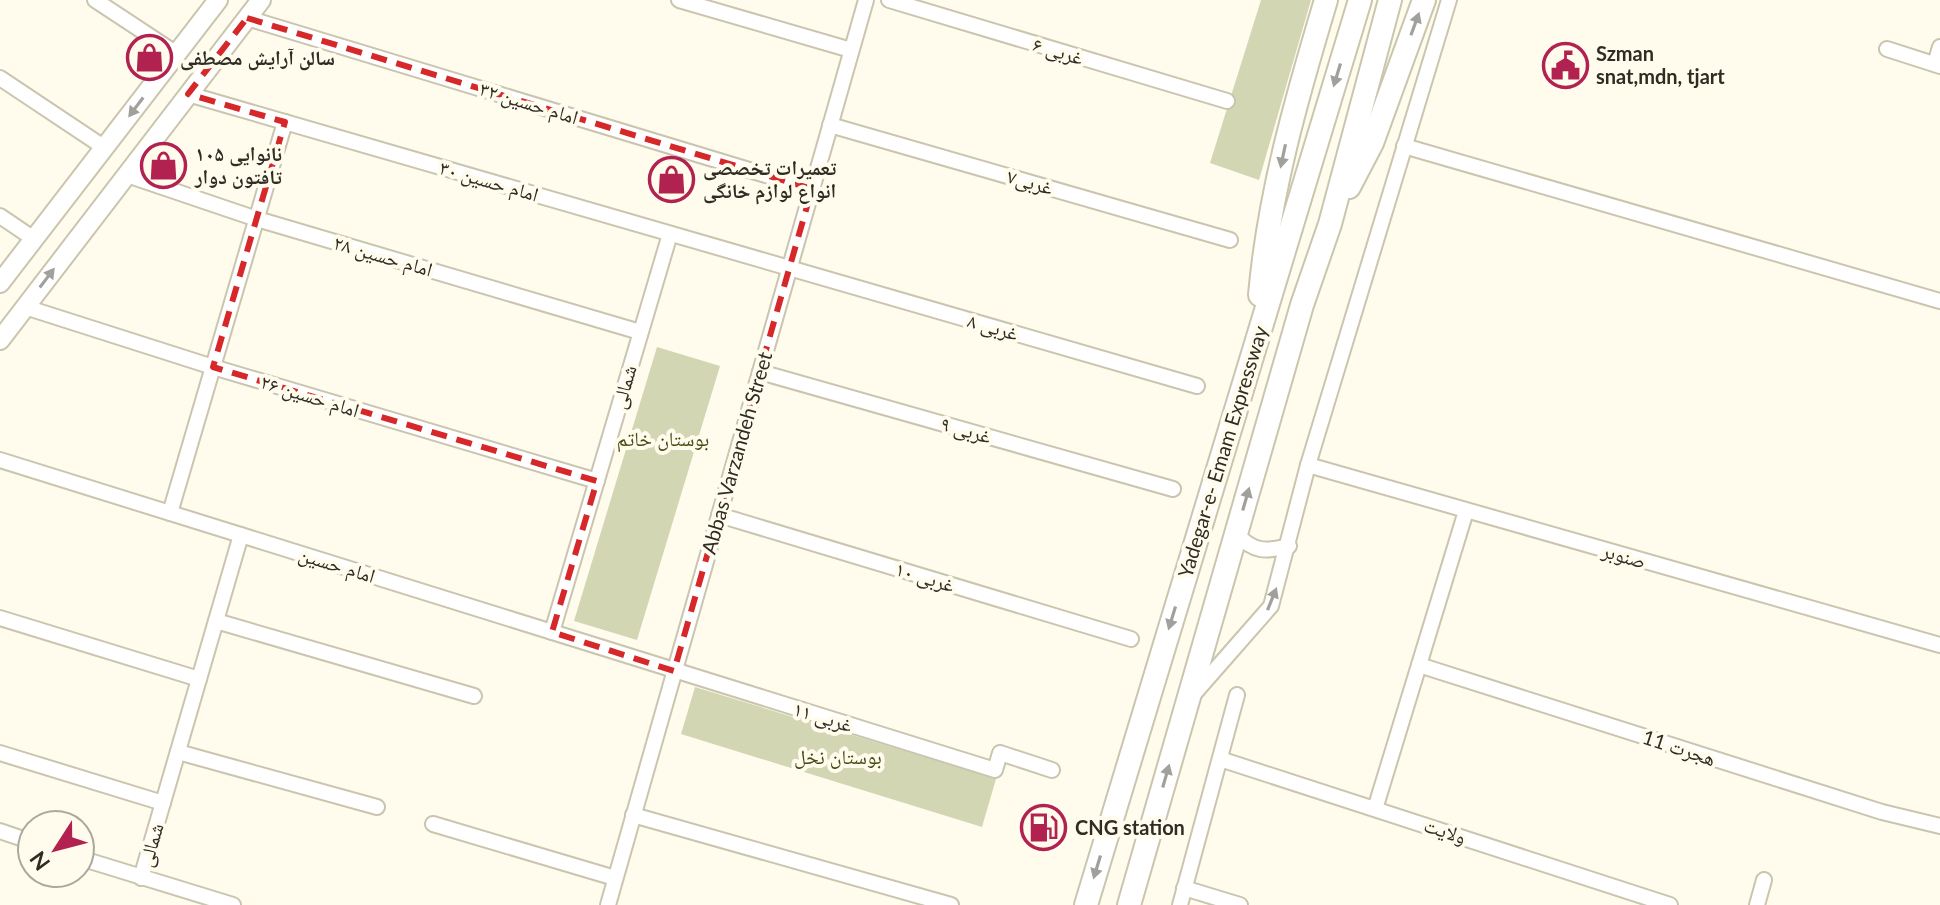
<svg xmlns="http://www.w3.org/2000/svg" width="1940" height="905" font-family="Lato,'Noto Naskh Arabic',sans-serif">
	<style>
		.green { fill: #d2d6b3 }
		.lines { fill: none; stroke-linecap: round; stroke-linejoin: round }
		.minor-casing { stroke: #cac5ae; stroke-width: 18 }
		.major-casing { stroke: #cac5ae; stroke-width: 22 }
		.highway-casing { stroke: #cac5ae; stroke-width: 26 }
		.minor { stroke: #fff; stroke-width: 14 }
		.major { stroke: #fff; stroke-width: 18 }
		.highway { stroke: #fff; stroke-width: 22 }
		.oneway { fill: #a1a09c }
		.marked { fill: none; stroke: #d62828; stroke-width: 6; stroke-dasharray: 16 10; stroke-linejoin: round }
		.labels { text-anchor: middle; stroke-width: 8; stroke-linejoin: round; paint-order: stroke }
		.street-label { font-size: 20px; fill: #2e2c23; stroke: #fffced }
		.poi-label { font-size: 20px; font-weight: bold; fill: #2e2c23; stroke: #fffced; text-anchor: start }
		.park-label { font-size: 20px; fill: #474a11; stroke: #fffced }
	</style>
	<rect width="100%" height="100%" fill="#fffced"/>
	<g class="green">
		<path d="M1261,0h50l-52,180 -49,-17z"/>
		<path d="M657,347l63,19 -83,274 -63,-19z"/>
		<path d="M695,687l301,92 -14,48 -301,-93z"/>
	</g>
	<g class="lines">
		<defs>
			<g id="minor">
				<path d="M95,0l82,54"/>
				<path d="M679,0l172,50"/>
				<path d="M889,0l338,101"/>
				<path d="M247,18l565,171"/>
				<path d="M1887,49l53,17"/>
				<path d="M1935,64l5,-17"/>
				<path d="M0,78l105,70"/>
				<path d="M188,94l1009,292"/>
				<path d="M830,125l400,115"/>
				<path d="M1404,146l536,155"/>
				<path d="M127,175l130,44 383,113"/>
				<path d="M0,216l34,23"/>
				<path d="M25,307l188,60 384,114"/>
				<path d="M760,372l413,117"/>
				<path d="M0,460l995,310 5,-17 52,17"/>
				<path d="M1308,465l632,180"/>
				<path d="M170,513l115,-391"/>
				<path d="M719,515l412,124"/>
				<path d="M1236,534c18,18 29,18 53,12"/>
				<path d="M0,618l199,61"/>
				<path d="M216,621l258,75"/>
				<path d="M552,632l118,-398"/>
				<path d="M1419,665l463,147 58,14"/>
				<path d="M1193,695l78,-89 37,-141 141,-465"/>
				<path d="M178,752l199,55"/>
				<path d="M0,753l163,50"/>
				<path d="M1220,759l450,146"/>
				<path d="M1375,809l91,-298"/>
				<path d="M633,815l318,90"/>
				<path d="M433,824l182,54"/>
				<path d="M0,831l32,11"/>
				<path d="M80,858l153,47"/>
				<path d="M141,878l100,-343"/>
				<path d="M1184,888l56,17"/>
				<path d="M608,905l258,-905"/>
				<path d="M1180,905l57,-210"/>
				<path d="M1757,905l7,-25"/>
			</g>
			<g id="major">
				<path d="M0,283l218,-283"/>
				<path d="M0,340l261,-340"/>
			</g>
			<g id="highway">
				<path d="M1349,187l23,-44 52,-143"/>
				<path d="M1260,295c9,-102 37,-198 66,-295"/>
				<path d="M1086,905l274,-905"/>
				<path d="M1129,905l173,-600 28,-81 60,-224"/>
			</g>
		</defs>
		<use href="#minor" class="minor-casing"/>
		<use href="#major" class="major-casing"/>
		<use href="#highway" class="highway-casing"/>
		<use href="#minor" class="minor"/>
		<use href="#major" class="major"/>
		<use href="#highway" class="highway"/>
	</g>
	<defs><path id="oneway-solid" d="M-6-.8H1V-3.2L6.5 0L1 3.2V.8H-6Z" transform="scale(2)"/></defs>
	<g class="oneway">
		<use href="#oneway-solid" transform="translate(1415 24) rotate(-70)"/>
		<use href="#oneway-solid" transform="translate(1337 75) rotate(107)"/>
		<use href="#oneway-solid" transform="translate(136 107) rotate(127)"/>
		<use href="#oneway-solid" transform="translate(1283 156) rotate(102)"/>
		<use href="#oneway-solid" transform="translate(47 278) rotate(-53)"/>
		<use href="#oneway-solid" transform="translate(1246 499) rotate(-74)"/>
		<use href="#oneway-solid" transform="translate(1272 599) rotate(-68)"/>
		<use href="#oneway-solid" transform="translate(1172 618) rotate(107)"/>
		<use href="#oneway-solid" transform="translate(1166 776) rotate(-74)"/>
		<use href="#oneway-solid" transform="translate(1097 867) rotate(107)"/>
	</g>
	<path class="marked" d="M247,18l565,171 -138,482 -122,-39 45,-151 -384,-114 72,-245 -97,-28z"/>
	<defs>
		<symbol id="shop-ring" viewBox="-11 -11 22 22"><circle r="9.5" fill="#fffced" stroke="#b22251" stroke-width="1.5"/><path d="M-5-2.5h2.3a2.7 3.5 0 0 1 5.4 0H5L5.5 6h-11ZM-1.5-2.5h3a1.5 2.3 0 0 0-3 0Z" fill="#b22251"/></symbol>
		<symbol id="civic-ring" viewBox="-11 -11 22 22"><circle r="9.5" fill="#fffced" stroke="#b22251" stroke-width="1.5"/><path d="M-.6-6.5H3V-4.5H.6V-3L4-1V1h2V6H-6V1h2V-1L-.6-3ZM-1.2 2.5V6h2.4V2.5Z" fill="#b22251"/></symbol>
		<symbol id="fuel-ring" viewBox="-11 -11 22 22"><circle r="9.5" fill="#fffced" stroke="#b22251" stroke-width="1.5"/><path d="M-5.5-6h7V0h2V4h1.3V-2.5L3-4.5l.8-.8L6-3V5H2.5V1h-1V6h-7ZM-4.2-4.7v3.2H.2V-4.7Z" fill="#b22251"/></symbol>
	</defs>
	<g fill-rule="evenodd">
		<use href="#shop-ring" x="124" y="32" width="51" height="51"/>
		<use href="#civic-ring" x="1540" y="40" width="51" height="51"/>
		<use href="#shop-ring" x="138" y="140" width="51" height="51"/>
		<use href="#shop-ring" x="646" y="154" width="51" height="51"/>
		<use href="#fuel-ring" x="1018" y="802" width="51" height="51"/>
	</g>
	<g class="labels">
		<g class="street-label">
			<text transform="translate(1058 51) rotate(17)" y="7">غربی ۶</text>
			<text transform="translate(529 103) rotate(17)" y="7">امام حسین ۳۲</text>
			<text transform="translate(489 181) rotate(16)" y="7">امام حسین ۳۰</text>
			<text transform="translate(1030 182) rotate(16)" y="7">غربی۷</text>
			<text transform="translate(383 256) rotate(16)" y="7">امام حسین ۲۸</text>
			<text transform="translate(993 327) rotate(16)" y="7">غربی ۸</text>
			<text transform="translate(624 387) rotate(-74)" y="7">شمالی</text>
			<text transform="translate(310 396) rotate(17)" y="7">امام حسین ۲۶</text>
			<text transform="translate(966 430) rotate(16)" y="7">غربی ۹</text>
			<text transform="translate(1223 452) rotate(-73)" y="7">Yadegar-e- Emam Expressway</text>
			<text transform="translate(737 453) rotate(-74)" y="7">Abbas Varzandeh Street</text>
			<text transform="translate(1624 556) rotate(16)" y="7">صنوبر</text>
			<text transform="translate(337 565) rotate(17)" y="7">امام حسین</text>
			<text transform="translate(925 577) rotate(17)" y="7">غربی ۱۰</text>
			<text transform="translate(823 717) rotate(17)" y="7">غربی ۱۱</text>
			<text transform="translate(1679 748) rotate(18)" y="7">هجرت 11</text>
			<text transform="translate(1445 831) rotate(18)" y="7">ولایت</text>
			<text transform="translate(151 845) rotate(-74)" y="7">شمالی</text>
		</g>
		<g class="poi-label">
			<text x="1596" y="61">Szman<tspan x="1596" dy="23">snat,mdn, tjart</tspan></text>
			<text x="180" y="65">سالن آرایش مصطفی</text>
			<text x="195" y="161">نانوایی ۱۰۵<tspan x="195" dy="23">تافتون دوار</tspan></text>
			<text x="703" y="175">تعمیرات تخصصی<tspan x="703" dy="23">انواع لوازم خانگی</tspan></text>
			<text x="1075" y="835">CNG station</text>
		</g>
		<g class="park-label">
			<text x="663" y="446">بوستان خاتم</text>
			<text x="838" y="764">بوستان نخل</text>
		</g>
	</g>
	<g transform="translate(56 849) rotate(234)"><circle r="38" fill="#fffced" stroke="#aba99c" stroke-width="2"/>
	<path d="M0-6L14 30L0 20L-14 30Z" fill="#b22251"/>
	<text y="-12" font-size="22" font-weight="bold" text-anchor="middle" fill="#2e2c23">N</text>
	</g>
</svg>
